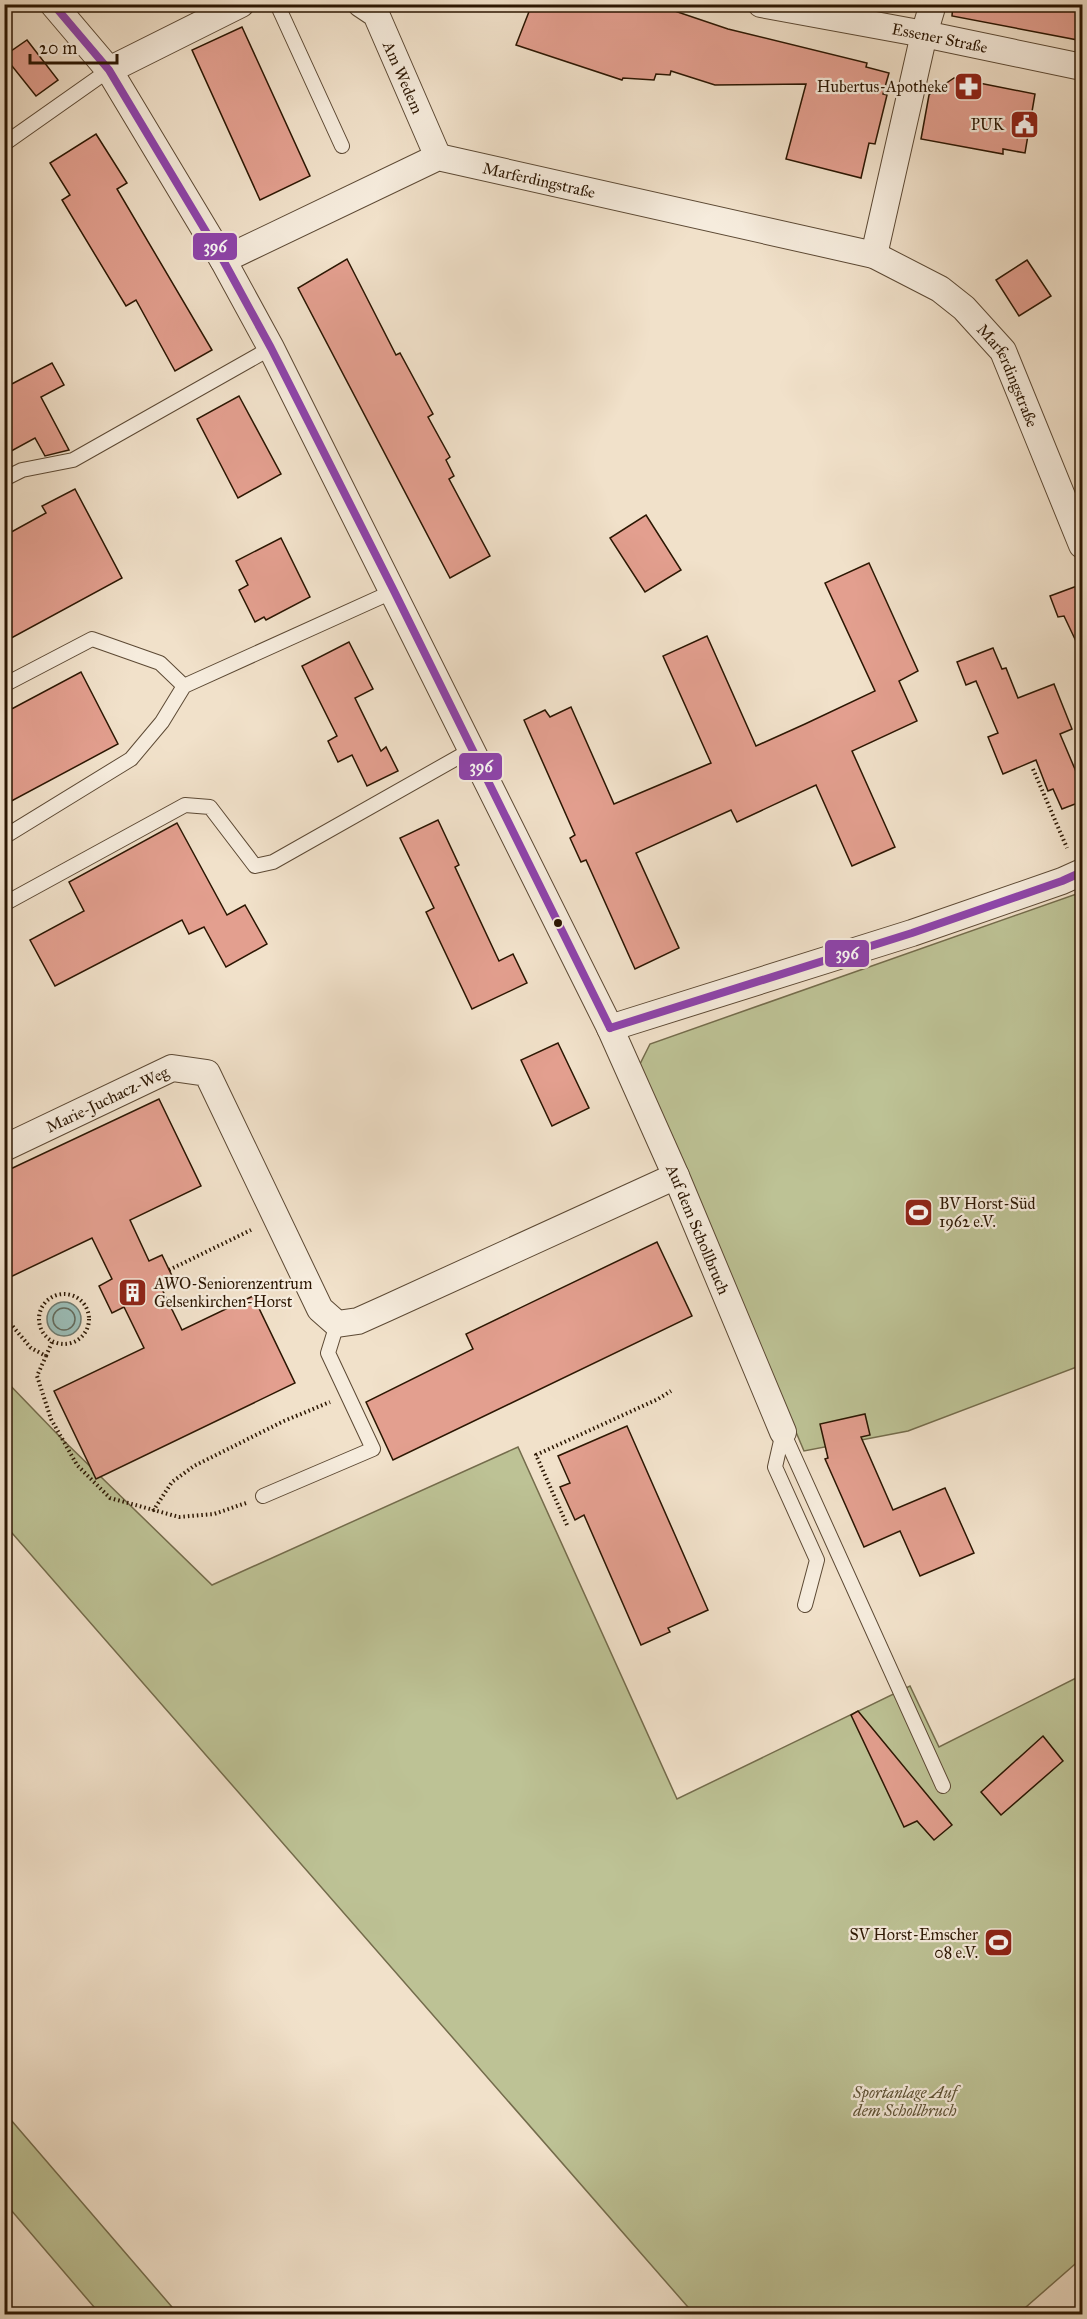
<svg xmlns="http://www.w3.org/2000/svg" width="1087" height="2319" font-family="'IM FELL Great Primer',serif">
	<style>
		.green { fill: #bdc295; stroke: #746c4c; stroke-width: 1.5 }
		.water { fill: #9bbdb7; stroke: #6e7a6f; stroke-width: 1.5 }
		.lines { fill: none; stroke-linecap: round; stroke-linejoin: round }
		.shore { stroke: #636a5c; stroke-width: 1.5 }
		.building { fill: #e39f8f; stroke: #2b1602; stroke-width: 1.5 }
		.lane-casing { stroke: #5c4934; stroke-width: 16 }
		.street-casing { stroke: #5c4934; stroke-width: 28 }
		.path { stroke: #2b1602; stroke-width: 4; stroke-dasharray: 1.5 3; stroke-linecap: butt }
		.lane { stroke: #f6ecdd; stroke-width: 14 }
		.street { stroke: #f6ecdd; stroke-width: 26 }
		.bus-1-casing { stroke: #f6ecdd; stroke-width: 12 }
		.bus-1 { stroke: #8e44ad; stroke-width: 8 }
		.bus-dot { fill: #2b1602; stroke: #f6ecdd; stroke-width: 2 }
		.labels { text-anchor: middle; stroke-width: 4.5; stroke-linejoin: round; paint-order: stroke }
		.street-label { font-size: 16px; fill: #2b1602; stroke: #f6ecdd }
		.poi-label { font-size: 16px; fill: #2b1602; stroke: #f6ecdd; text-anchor: end }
		.park-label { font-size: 16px; font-style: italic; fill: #5e5235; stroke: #f6ecdd }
		.line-badge { stroke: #f6ecdd; stroke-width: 2 }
		.badge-label { font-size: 16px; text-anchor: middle; font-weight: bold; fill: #fff }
	</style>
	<rect width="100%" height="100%" fill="#f1e1ca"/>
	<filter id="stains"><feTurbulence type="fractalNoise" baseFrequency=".00333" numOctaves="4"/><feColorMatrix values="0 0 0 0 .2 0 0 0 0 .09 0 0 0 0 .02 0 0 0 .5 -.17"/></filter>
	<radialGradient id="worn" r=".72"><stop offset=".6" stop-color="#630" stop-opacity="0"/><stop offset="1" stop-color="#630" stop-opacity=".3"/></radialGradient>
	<g class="green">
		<path d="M1082,892v473l-174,66 -104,20 -164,-387 10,-20z"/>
		<path d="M4,1379l58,60 150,146 306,-138 159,352 233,-113 29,61 143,-72v583l-64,56h-324l-689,-789z"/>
		<path d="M4,2113h1l173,201h-78l-95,-111z"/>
	</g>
	<circle class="water" cx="64" cy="1319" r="17"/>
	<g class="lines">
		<circle class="shore" cx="64" cy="1319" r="11"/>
	</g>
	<g class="building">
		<path d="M532,4h122l74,25 139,34 -1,4 23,6 -6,21 4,1 -12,49 -6,-1 -8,35 -75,-19 20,-75 -91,1 -44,-14 -1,4 -14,-1 -2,6 -31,-2 -1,2 -106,-35z"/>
		<path d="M953,4h130v37l-131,-25z"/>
		<path d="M242,27l68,149 -50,24 -68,-150z"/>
		<path d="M27,40l31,40 -22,16 -32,-40z"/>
		<path d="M954,78l81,16 -10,59 -22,-4v5l-82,-15 8,-44z"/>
		<path d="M96,134l31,49 -10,6 95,161 -37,21 -39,-71 -10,6 -64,-106 8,-5 -20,-32z"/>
		<path d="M347,259l49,96 4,-2 33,61 -5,3 22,40 -4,3 8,16 -5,3 41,77 -40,22 -152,-290z"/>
		<path d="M1027,260l24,36 -32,20 -23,-36z"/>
		<path d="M52,363l12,22 -23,12 28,53 -24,6 -10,-18 -31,17v-67z"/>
		<path d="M239,396l42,78 -43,24 -41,-79z"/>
		<path d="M75,489l47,89 -118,64v-106l42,-23 -4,-7z"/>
		<path d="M646,515l35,55 -36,22 -35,-54z"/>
		<path d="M281,538l29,59 -44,23 -2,-3 -9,5 -16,-32 9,-5 -12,-24z"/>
		<path d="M869,563l49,108 -19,10 18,40 -65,30 43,96 -43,19 -36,-81 -79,37 -6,-12 -95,43 43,95 -44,21 -49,-109 -5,2 -11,-24 5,-3 -51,-115 21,-10 5,7 21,-10 43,97 97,-41 -48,-107 44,-20 49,110 49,-22 70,-33 -50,-108z"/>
		<path d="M1077,586l6,14v56l-19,-40 -6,1 -8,-21z"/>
		<path d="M349,642l24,47 -18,9 26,53 5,-4 12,24 -31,15 -15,-31 -14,7 -10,-21 9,-5 -35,-70z"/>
		<path d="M993,648l9,21 4,-1 12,30 36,-14 18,45 -12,5 23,54v13l-21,8 -9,-20 -5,2 -12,-31 -33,14 -15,-37 10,-4 -22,-52 -10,4 -9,-23z"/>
		<path d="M81,672l37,72 -114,61v-92z"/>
		<path d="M438,820l21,45 -4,2 44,94 14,-7 14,29 -55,26 -46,-97 8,-4 -34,-70z"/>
		<path d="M177,823l50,92 18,-10 22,39 -41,23 -22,-40 -15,7 -7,-14 -127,66 -25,-46 54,-29 -15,-29z"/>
		<path d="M558,1043l31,65 -37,18 -31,-66z"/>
		<path d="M159,1099l42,87 -71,34 19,41 13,-6 13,27 -13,7 20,41 71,-34 42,87 -199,96 -42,-88 90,-43 -20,-41 -12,6 -13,-27 13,-7 -20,-41 -88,42v-108z"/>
		<path d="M657,1242l35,74 -299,144 -27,-58 107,-53 -7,-15z"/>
		<path d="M865,1414l5,21 -9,2 32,73 52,-22 29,65 -54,23 -20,-45 -36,16 -39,-88 3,-1 -8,-34z"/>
		<path d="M627,1426l81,184 -40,18 2,4 -29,13 -57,-130 -9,5 -15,-33 10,-4 -12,-27z"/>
		<path d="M858,1711l94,114 -18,15 -17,-19 -13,6 -53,-112z"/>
		<path d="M1043,1736l20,25 -62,54 -20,-23z"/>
	</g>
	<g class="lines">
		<defs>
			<g id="lane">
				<path d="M277,4l65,142"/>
				<path d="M4,144l105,-74"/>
				<path d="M4,479l18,-9 51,-10 198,-112"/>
				<path d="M4,685l88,-46 68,24 24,23"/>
				<path d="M4,837l127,-78 31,-37 22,-36 210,-95"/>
				<path d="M4,904l181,-99 25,2 45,59 18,-4 198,-112"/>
				<path d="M783,1432l160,354"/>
				<path d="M783,1432l-8,35 42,93 -12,45"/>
				<path d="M263,1496l110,-47 -45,-96 9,-29"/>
			</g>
			<g id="street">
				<path id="s1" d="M53,4l56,66 114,190 48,88 339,680 66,148 107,256"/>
				<path id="s2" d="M361,4l15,10 62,143"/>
				<path id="s3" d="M761,4l163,30 158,33"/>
				<path d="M109,70l132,-66"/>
				<path d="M874,255l50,-221 9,-30"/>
				<path id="s4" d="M223,260l215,-103 436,98 66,34 24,19 39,43 79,194"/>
				<path d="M610,1028l302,-95 150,-52 20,-9"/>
				<path id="s5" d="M4,1148l168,-80 35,5 113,236 17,15 21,-3 29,-13 289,-132"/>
			</g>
		</defs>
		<use href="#lane" class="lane-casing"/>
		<use href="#street" class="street-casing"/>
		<g class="path">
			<path d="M1033,769l34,79"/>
			<path d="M169,1270l82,-40"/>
			<circle cx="64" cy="1319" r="25"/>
			<path d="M4,1316l27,32 15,8 -9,20 14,43 26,46 33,33 69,19 35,-3 32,-11"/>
			<path d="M46,1356l6,-14"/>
			<path d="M153,1511l19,-29 22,-16 90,-45 46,-19"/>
			<path d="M567,1525l-31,-70 122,-56 13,-8"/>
		</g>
		<use href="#lane" class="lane"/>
		<use href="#street" class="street"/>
		<defs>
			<g id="bus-1">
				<path d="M53,4l56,66 114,190 48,88 123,243 216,437"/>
				<path d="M610,1028l302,-95 150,-52 20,-9"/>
			</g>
		</defs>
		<use href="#bus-1" class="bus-1-casing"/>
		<use href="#bus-1" class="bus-1"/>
	</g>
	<defs>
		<symbol id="pharmacy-square" viewBox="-11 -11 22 22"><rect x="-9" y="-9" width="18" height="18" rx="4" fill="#8f2418" stroke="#f6ecdd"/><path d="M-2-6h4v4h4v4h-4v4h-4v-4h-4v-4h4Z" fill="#fff"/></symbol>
		<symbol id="civic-square" viewBox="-11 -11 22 22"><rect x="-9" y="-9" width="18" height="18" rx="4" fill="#8f2418" stroke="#f6ecdd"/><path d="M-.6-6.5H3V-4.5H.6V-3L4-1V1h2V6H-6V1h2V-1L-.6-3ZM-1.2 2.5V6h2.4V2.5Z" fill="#fff"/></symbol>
		<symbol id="stadium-square" viewBox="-11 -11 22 22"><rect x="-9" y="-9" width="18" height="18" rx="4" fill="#8f2418" stroke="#f6ecdd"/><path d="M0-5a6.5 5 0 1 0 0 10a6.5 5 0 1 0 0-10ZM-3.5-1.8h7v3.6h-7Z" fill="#fff"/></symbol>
		<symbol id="building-square" viewBox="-11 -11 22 22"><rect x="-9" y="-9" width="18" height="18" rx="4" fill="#8f2418" stroke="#f6ecdd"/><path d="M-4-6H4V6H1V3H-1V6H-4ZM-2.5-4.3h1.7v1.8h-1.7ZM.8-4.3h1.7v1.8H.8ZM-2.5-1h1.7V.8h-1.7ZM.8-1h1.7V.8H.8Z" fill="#fff"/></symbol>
	</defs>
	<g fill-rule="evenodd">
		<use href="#pharmacy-square" x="952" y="70" width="33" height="33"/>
		<use href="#civic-square" x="1008" y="108" width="33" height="33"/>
		<use href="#stadium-square" x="902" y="1196" width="33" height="33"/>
		<use href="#building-square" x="116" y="1276" width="33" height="33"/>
		<use href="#stadium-square" x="982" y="1926" width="33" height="33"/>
	</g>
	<circle class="bus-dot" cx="558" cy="923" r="5"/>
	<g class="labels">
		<g class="street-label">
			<text dy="6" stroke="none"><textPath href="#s3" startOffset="182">Essener Straße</textPath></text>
			<text dy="6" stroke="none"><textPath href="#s2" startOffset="87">Am Wedem</textPath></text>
			<text dy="6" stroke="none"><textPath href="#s4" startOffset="342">Marferdingstraße</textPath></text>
			<text dy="6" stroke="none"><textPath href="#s4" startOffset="872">Marferdingstraße</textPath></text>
			<text dy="6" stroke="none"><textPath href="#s5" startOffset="114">Marie-Juchacz-Weg</textPath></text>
			<text dy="6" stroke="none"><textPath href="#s1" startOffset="1388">Auf dem Schollbruch</textPath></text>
		</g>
		<g class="poi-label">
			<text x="948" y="92">Hubertus-Apotheke</text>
			<text x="1004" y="130">PUK</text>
			<text x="939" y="1209" text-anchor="start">BV Horst-Süd<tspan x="939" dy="18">1962 e.V.</tspan></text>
			<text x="154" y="1289" text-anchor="start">AWO-Seniorenzentrum<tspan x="154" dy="18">Gelsenkirchen-Horst</tspan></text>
			<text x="978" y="1940">SV Horst-Emscher<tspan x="978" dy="18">08 e.V.</tspan></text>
		</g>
		<g class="park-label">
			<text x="905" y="2098">Sportanlage Auf<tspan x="905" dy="18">dem Schollbruch</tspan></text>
		</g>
	</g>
	<g class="line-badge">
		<rect x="192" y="232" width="46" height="29" rx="6" fill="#8e44ad"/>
		<rect x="458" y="752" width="45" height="29" rx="6" fill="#8e44ad"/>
		<rect x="824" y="939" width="46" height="29" rx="6" fill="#8e44ad"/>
	</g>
	<g class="badge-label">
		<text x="215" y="252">396</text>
		<text x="481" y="772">396</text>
		<text x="847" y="959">396</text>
	</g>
	<rect width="1087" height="2319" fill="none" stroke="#f1e1ca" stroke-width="24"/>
	<rect x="6" y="6" width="1075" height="2307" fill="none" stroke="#2b1602" stroke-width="3"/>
	<rect x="12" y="12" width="1063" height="2295" fill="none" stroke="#2b1602" stroke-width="1.5"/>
	<path d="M30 54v9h87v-9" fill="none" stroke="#2b1602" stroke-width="3"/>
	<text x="39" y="54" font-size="18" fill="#2b1602" stroke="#f6ecdd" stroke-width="4.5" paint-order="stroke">20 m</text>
	<rect width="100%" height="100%" filter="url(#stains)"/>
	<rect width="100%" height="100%" fill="url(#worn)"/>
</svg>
